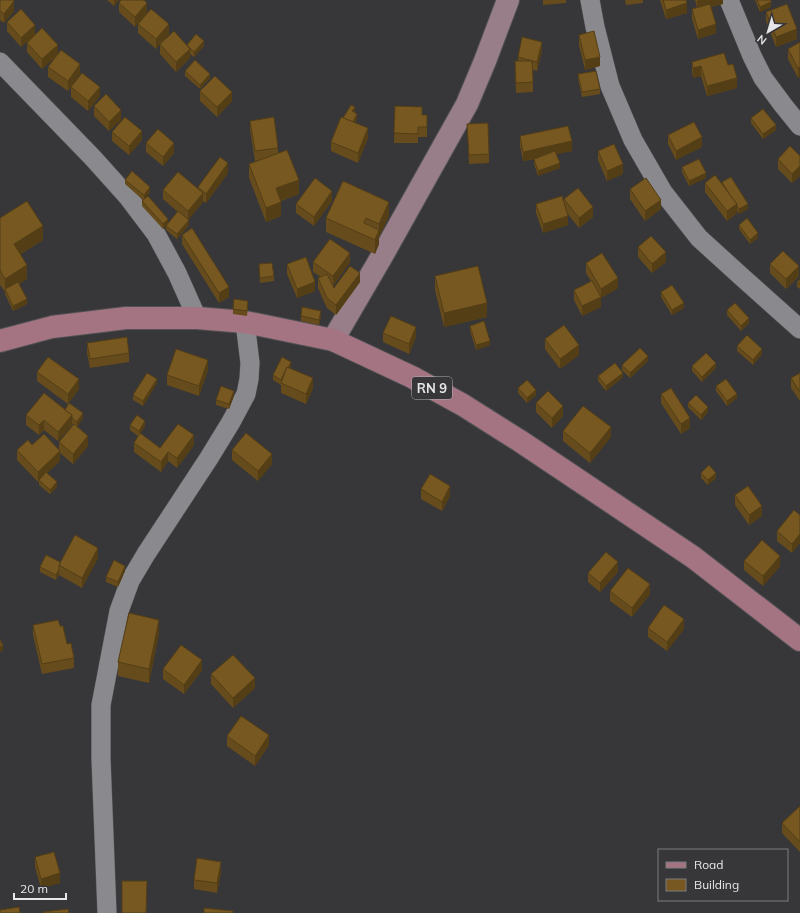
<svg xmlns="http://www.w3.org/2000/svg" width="800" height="913" font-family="Mulish,sans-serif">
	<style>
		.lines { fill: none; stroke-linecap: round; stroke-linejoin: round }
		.street-casing { stroke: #525254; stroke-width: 20 }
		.secondary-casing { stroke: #525254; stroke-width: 24 }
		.primary-casing { stroke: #525254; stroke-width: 24 }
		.street { stroke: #8a898d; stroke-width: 19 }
		.secondary { stroke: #987e88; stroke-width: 22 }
		.primary { stroke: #a57482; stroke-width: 22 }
		.wall { fill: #664c1c }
		.shaded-wall { fill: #533e16 }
		.building { fill: #775820; stroke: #533e16 }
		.labels { text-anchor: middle; stroke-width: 3; stroke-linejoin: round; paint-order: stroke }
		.shield { fill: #373639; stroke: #b2b2b4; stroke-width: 1 }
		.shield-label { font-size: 13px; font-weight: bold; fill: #e7e7e9 }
	</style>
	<rect width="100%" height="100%" fill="#373639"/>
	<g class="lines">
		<defs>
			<g id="street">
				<path d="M590,0l5,27 15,59 23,54 30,52 36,46 44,40 57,51"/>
				<path d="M729,0l23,56 11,22 20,27 17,21"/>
				<path d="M0,62l93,96 35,39 28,37 21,39 20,45"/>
				<path d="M107,913l-6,-154v-54l18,-94 11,-30 16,-27 63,-96 22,-36 15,-28 3,-15 1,-16 -5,-41"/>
			</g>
			<path id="secondary" d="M333,340l49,-84 85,-152 18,-43 23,-61"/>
			<path id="primary" d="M0,341l52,-14 74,-9h71l48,4 88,18 79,37 51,28 57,36 173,116 107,83"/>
		</defs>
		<use href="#street" class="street-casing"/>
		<use href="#secondary" class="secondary-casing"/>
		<use href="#primary" class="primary-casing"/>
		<use href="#street" class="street"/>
		<use href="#secondary" class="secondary"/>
		<use href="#primary" class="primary"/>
	</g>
	<g class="wall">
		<path d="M0,0l14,11 -10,12 -4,-3z"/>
		<path d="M107,0h12l-5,6z"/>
		<path d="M543,0h23v3l-23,2z"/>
		<path d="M625,0h18v3l-17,2z"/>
		<path d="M660,0h26l1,13 -21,6z"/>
		<path d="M695,0h28v4l-12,3 5,26 -18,6 -6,-20v-10l5,-1z"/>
		<path d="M755,0h16v7l-11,5z"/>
		<path d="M119,3l28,10 -12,14 -16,-15z"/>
		<path d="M766,12l31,27 -21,8 -10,-26z"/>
		<path d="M7,22l28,13 45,39 -12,17 -20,-14v-10l8,-11 -14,13 -15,-17v-9l8,-8 -14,12 -14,-16z"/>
		<path d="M138,24l31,10 -7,8 25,3 17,1 -10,11 -4,-3v4l-14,14 -16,-18v-10l-4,5 -18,-16z"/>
		<path d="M579,35l21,31 -15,4 -6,-25z"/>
		<path d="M800,42v35l-2,1 -10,-19v-10z"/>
		<path d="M542,51l-5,20 -4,-1v22l-17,1 -1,-22 3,-10v-4z"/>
		<path d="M692,62l36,3 9,23 -30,8 -6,-20 -8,2 -1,-6z"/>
		<path d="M185,71l25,7 -10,11 -15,-13z"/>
		<path d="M578,74l22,15v5l-18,3 -4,-18z"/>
		<path d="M71,87l29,9 -12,15 -17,-14z"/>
		<path d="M200,91l32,10 -15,16 -17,-16z"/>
		<path d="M94,106l27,14 -12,11 -15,-15z"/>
		<path d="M395,106l27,9h5v22h-9v6h-24z"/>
		<path d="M354,112l3,7 -2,4 13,15 -10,25 -27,-12v-9l12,-24 12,-6z"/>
		<path d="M751,118l25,12 -13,9 -12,-16z"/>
		<path d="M250,121l28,27v5l21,41 -18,7v15l-15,6 -17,-44v-14l10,-4 -4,1 -5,-31z"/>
		<path d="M467,124l22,30v9l-20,1z"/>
		<path d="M112,132l30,8 -13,15 -17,-14z"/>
		<path d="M668,135l34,12 -26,13 -8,-16z"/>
		<path d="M520,136l52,15 -16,3 4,14 -22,8 -4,-12v-5h1l-12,2 -3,-15z"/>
		<path d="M146,143l28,10 -11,13 -17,-14z"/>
		<path d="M598,151l25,23 -16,7 -9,-21z"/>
		<path d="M800,156v20l-8,7 -14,-14v-10z"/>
		<path d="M682,167l24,11 -17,8 -7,-14z"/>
		<path d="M228,173l-22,30 -3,-2v1l-15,18 1,5 -12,14 -11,-9v-4l-3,3 -21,-23v-5l1,-1 -18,-16v-4l25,12 -4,5 22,26 10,-11 -15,-13v-9l35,-1v-2z"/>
		<path d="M722,182l26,27 -9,5 -2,-4v3l-10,8 -22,-29v-9l17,1z"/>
		<path d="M630,189l31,20 -16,12 -15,-22z"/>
		<path d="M564,199l29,18 -14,11 -12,-15 1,12 -25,8 -7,-20v-9l28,-1z"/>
		<path d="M332,201l-18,25 -18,-13v-9z"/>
		<path d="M389,216l-10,21v7l-4,10 -49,-22v-14z"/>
		<path d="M0,218l43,22 -22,14 6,25 -8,5 8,20 -14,7 -8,-17v-2l-5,-7z"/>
		<path d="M739,225l19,13 -8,6 -11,-15z"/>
		<path d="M182,235l47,62 -10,6 -37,-59z"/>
		<path d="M638,247l28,15 -14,11 -14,-16z"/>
		<path d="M313,262h37l-17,24 1,2 26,-6 -24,33 -9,-7 -9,-20v-10l3,-1 -8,-5z"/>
		<path d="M586,263l32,25 -17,10v9l-19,9 -8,-16v-10l17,-9 -5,-8z"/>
		<path d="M259,264l15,12v5l-14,2z"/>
		<path d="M287,264l28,27 -18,7 -10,-24z"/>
		<path d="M770,264l29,12 -13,13 -16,-16z"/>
		<path d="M435,276l52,41 -43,10 -9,-37z"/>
		<path d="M800,279v10l-3,-2v-5z"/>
		<path d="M661,292l23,16 -12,7 -11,-18z"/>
		<path d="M248,306l-1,10 -14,-2v-5z"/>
		<path d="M727,310l22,13 -8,8 -14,-16z"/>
		<path d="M301,316h20l-2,9 -18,-4z"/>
		<path d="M470,326l20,19 -14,5 -6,-19z"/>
		<path d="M383,333l33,4 -7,17 -26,-12z"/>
		<path d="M545,339l34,16 -19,14 -15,-20z"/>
		<path d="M87,343l42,10v9l-39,6 -3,-15z"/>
		<path d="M737,346l25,8 -9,11 -16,-14z"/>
		<path d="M648,361l-18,17 -8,-8v-5z"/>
		<path d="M692,366l24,2 -14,14 -10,-11z"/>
		<path d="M291,367l-1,1 23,20 -7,16 -25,-11v-8l-8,-5v-5z"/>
		<path d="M208,370l-9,26 -32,-11v-10z"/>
		<path d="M37,372l42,17 -11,15 -31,-23z"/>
		<path d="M800,373v28l-9,-13v-10z"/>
		<path d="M598,376l25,1 -17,14 -8,-10z"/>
		<path d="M157,383l-14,23 -10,-6v-5z"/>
		<path d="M716,386l21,12 -10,8 -11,-15z"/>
		<path d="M518,388l18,7 -9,8 -9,-10z"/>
		<path d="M661,394l29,34 -9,6 -20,-31z"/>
		<path d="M234,396l-5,13 -13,-4v-5z"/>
		<path d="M536,403l27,13 -11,12 -16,-16z"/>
		<path d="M688,403l20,9 -7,8 -13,-13z"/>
		<path d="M65,410l18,8 -6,9 11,19 -15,18 -13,-11v8l-13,12 10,14 -7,7 -11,-9v-4l-1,1 -21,-22v-10l15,-5 27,5v-8l14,-17 -1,-2v2l-14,16 -14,-11 -5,5 -13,-10v-10z"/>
		<path d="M130,425l15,1 -6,9 21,13 34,-3 -17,23 -9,-7 -7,11 -27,-20v-9l4,-7 -8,-6z"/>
		<path d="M563,431l48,6 -21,26 -27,-22z"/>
		<path d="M232,450l40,14 -14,17 -26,-21z"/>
		<path d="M701,473l15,5 -8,7 -7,-7z"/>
		<path d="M421,489l29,7 -8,15 -21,-12z"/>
		<path d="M735,495l27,21 -13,9 -14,-20z"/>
		<path d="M800,515v28l-8,10 -15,-12v-10z"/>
		<path d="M98,558l-16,30 -23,-13v-1l-3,6 -16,-8v-5l20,-5z"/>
		<path d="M744,561l36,5 -17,20 -19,-16z"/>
		<path d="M125,571l-7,16 -12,-5v-5z"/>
		<path d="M618,572l-18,20 -12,-10v-9z"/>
		<path d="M610,591l40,3 -18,23 -22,-16z"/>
		<path d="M33,625l27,1 7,18 7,14v10l-32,6 -9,-39z"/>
		<path d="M648,628l36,1 -17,22 -19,-14z"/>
		<path d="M159,634l-10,49 -31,-7v-14z"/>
		<path d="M163,669l39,1 -18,24 -21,-15z"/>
		<path d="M211,674l44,14 -22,20 -22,-24z"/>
		<path d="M227,736l42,9 -14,21 -28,-20z"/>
		<path d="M800,806v46l-18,-19v-10z"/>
		<path d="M35,857l25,26 -19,5 -6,-21z"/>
		<path d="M221,872l-4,21 -23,-4v-9z"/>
	</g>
	<g class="shaded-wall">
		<path d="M114,0h5l-5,6z"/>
		<path d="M700,0h23v4l-26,6v-9z"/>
		<path d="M14,1v10l-10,12v-9z"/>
		<path d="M771,2v5l-11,5v-5z"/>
		<path d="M147,3v10l-12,14v-10z"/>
		<path d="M687,3v10l-21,6v-9z"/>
		<path d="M169,24v10l-13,15v-10z"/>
		<path d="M716,24v9l-18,6v-9z"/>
		<path d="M35,25v10l-14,12v-9z"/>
		<path d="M797,29v10l-21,8v-10z"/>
		<path d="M204,41v5l-10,11v-5z"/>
		<path d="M542,42v9l-5,20v-9z"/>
		<path d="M58,45v10l-16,14v-10z"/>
		<path d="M190,49v9l-14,14v-10z"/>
		<path d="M600,57v9l-15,4v-10z"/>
		<path d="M80,64v10l-12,17v-10z"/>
		<path d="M701,66v10l-8,2v-10z"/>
		<path d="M800,67v10l-2,1v-10z"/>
		<path d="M210,74v4l-10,11v-4z"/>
		<path d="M737,78v10l-30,8v-10z"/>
		<path d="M100,87v9l-12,15v-10z"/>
		<path d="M232,92v9l-15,16v-10z"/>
		<path d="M355,107v5l-3,4v-5z"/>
		<path d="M121,110v10l-12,11v-9z"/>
		<path d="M357,114v5l-5,10v-5z"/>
		<path d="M776,125v5l-13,9v-5z"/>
		<path d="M368,128v10l-10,25v-10z"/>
		<path d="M142,131v9l-13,15v-9z"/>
		<path d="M702,137v10l-26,13v-9z"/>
		<path d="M572,141v10l-49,10v-9z"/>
		<path d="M174,143v10l-11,13v-9z"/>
		<path d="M228,163v10l-22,30v-9z"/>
		<path d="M560,163v5l-22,8v-5z"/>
		<path d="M623,164v10l-16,7v-10z"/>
		<path d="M800,166v10l-8,7v-9z"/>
		<path d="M706,173v5l-17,8v-5z"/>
		<path d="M299,180v14l-23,8v-14z"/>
		<path d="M150,187v5l-6,8v-5z"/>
		<path d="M332,191v10l-18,25v-9z"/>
		<path d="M203,193v9l-15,18v-9z"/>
		<path d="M661,200v9l-16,12v-10z"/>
		<path d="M281,202v14l-15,6v-14z"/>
		<path d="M389,202v14l-10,21v7l-4,10v-14l4,-9v-7z"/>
		<path d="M737,204v9l-10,8v-10z"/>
		<path d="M748,204v5l-9,5v-5z"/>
		<path d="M593,207v10l-14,11v-10z"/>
		<path d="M568,216v9l-25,8v-9z"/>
		<path d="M168,219v5l-5,5v-5z"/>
		<path d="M189,220v5l-12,14v-5z"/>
		<path d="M43,226v14l-29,18v-14z"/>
		<path d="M758,233v5l-8,6v-4z"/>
		<path d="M666,252v10l-14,11v-9z"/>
		<path d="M350,253v9l-17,24v-10z"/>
		<path d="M27,265v14l-21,13 -1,-1v-12z"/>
		<path d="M799,266v10l-13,13v-10z"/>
		<path d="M360,273v9l-24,33v-10z"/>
		<path d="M618,278v10l-17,10v-9z"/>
		<path d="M315,282v9l-18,7v-9z"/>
		<path d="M229,287v10l-10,6v-10z"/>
		<path d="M601,297v10l-19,9v-10z"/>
		<path d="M27,299v5l-14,7v-5z"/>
		<path d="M487,303v14l-43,10v-14z"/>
		<path d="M684,303v5l-12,7v-5z"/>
		<path d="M321,311v5l-2,9v-5z"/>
		<path d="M749,318v5l-8,8v-5z"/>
		<path d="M416,327v10l-7,17v-10z"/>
		<path d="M490,341v4l-14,5v-5z"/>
		<path d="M579,345v10l-19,14v-10z"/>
		<path d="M762,349v5l-9,11v-5z"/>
		<path d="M648,356v5l-18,17v-5z"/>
		<path d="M208,360v10l-9,26v-10z"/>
		<path d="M291,362v5l-9,17 -1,-1v-3z"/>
		<path d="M716,363v5l-14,14v-5z"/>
		<path d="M623,373v4l-17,14v-5z"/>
		<path d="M313,378v10l-7,16v-10z"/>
		<path d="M79,379v10l-11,15v-10z"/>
		<path d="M157,379v4l-14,23v-5z"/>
		<path d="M536,390v5l-9,8v-5z"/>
		<path d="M234,391v5l-5,13v-5z"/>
		<path d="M737,394v4l-10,8v-5z"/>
		<path d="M563,406v10l-11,12v-10z"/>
		<path d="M708,407v5l-7,8v-5z"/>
		<path d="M83,413v5l-6,9v-5z"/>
		<path d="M72,415v10l-14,16v-9z"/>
		<path d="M690,418v10l-9,6v-10z"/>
		<path d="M44,420v10l-5,5v-10z"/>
		<path d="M145,421v5l-6,10v-5z"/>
		<path d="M611,427v10l-21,26v-10z"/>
		<path d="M194,435v10l-17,23v-10z"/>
		<path d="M88,436v10l-15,18v-10z"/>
		<path d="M60,451v10l-20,19h-1v1l-1,1v-10z"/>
		<path d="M168,452v9l-7,11v-10z"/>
		<path d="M272,454v10l-14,17v-10z"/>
		<path d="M716,473v5l-8,7v-5z"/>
		<path d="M57,482v5l-7,7v-4z"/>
		<path d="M450,486v10l-8,15v-9z"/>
		<path d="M762,506v10l-13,9v-10z"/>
		<path d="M800,534v9l-8,10v-9z"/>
		<path d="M98,548v10l-16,30v-10z"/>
		<path d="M780,556v10l-17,20v-10z"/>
		<path d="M618,562v10l-18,20v-9z"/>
		<path d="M125,566v5l-7,16v-5z"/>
		<path d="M59,569v5l-3,6v-5z"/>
		<path d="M650,584v10l-18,23v-9z"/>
		<path d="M684,619v10l-17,22v-9z"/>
		<path d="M159,620v14l-10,49v-14z"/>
		<path d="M3,646v5l-3,1v-5z"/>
		<path d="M202,660v10l-18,24v-9z"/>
		<path d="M255,678v10l-22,20v-10z"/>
		<path d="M269,735v10l-14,21v-10z"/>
		<path d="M221,862v10l-4,21v-10z"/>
		<path d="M60,873v10l-19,5v-9z"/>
	</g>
	<g class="building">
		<path d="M0,0h13l1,1 -10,13 -4,-3z"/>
		<path d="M121,0h23l3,3 -12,14 -16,-14z"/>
		<path d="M663,0h23l1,3 -21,7z"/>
		<path d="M757,0h14v2l-11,5z"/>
		<path d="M710,4l6,20 -18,6 -6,-21z"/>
		<path d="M787,4l10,25 -21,8 -10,-25z"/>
		<path d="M21,9l14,16 -14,13 -14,-16z"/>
		<path d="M151,9l18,15 -13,15 -18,-15z"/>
		<path d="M42,28l16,17 -16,14 -15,-16z"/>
		<path d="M174,31l16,18 -14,13 -16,-18z"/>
		<path d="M594,31l6,26 -15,3 -6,-25z"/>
		<path d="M196,34l8,7 -10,11 -7,-7z"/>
		<path d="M522,37l20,5 -5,20 -19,-5z"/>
		<path d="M800,42v25l-2,1 -10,-19z"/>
		<path d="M61,50l19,14 -12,17 -20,-14z"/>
		<path d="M724,53l4,12 5,-1 4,14 -30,8 -6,-20 -8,2 -1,-6z"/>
		<path d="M195,60l15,14 -10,11 -15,-14z"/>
		<path d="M515,61h17l1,21 -17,1z"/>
		<path d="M596,71l4,18 -18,3 -4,-18z"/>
		<path d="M82,73l18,14 -12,14 -17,-14z"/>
		<path d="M215,76l17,16 -15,15 -17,-16z"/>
		<path d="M106,94l15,16 -12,12 -15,-16z"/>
		<path d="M351,105l4,2 -3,4 5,3 -4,8 -10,-4z"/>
		<path d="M395,106l27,1v8h5v12h-9v7l-24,-1z"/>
		<path d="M763,109l13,16 -13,9 -12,-16z"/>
		<path d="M125,117l17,14 -13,15 -17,-14z"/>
		<path d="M274,117l4,31 -23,3 -5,-30z"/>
		<path d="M341,117l27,11 -10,25 -27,-11z"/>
		<path d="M694,122l8,15 -26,14 -8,-16z"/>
		<path d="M488,123l1,31 -20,1 -2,-31z"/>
		<path d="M568,126l4,15 -49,11 -3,-16z"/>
		<path d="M158,129l16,14 -11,14 -17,-14z"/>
		<path d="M614,144l9,20 -16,7 -9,-20z"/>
		<path d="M790,146l10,10v10l-8,8 -14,-15z"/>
		<path d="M287,150l12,30 -23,8 5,14 -15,6 -17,-44z"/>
		<path d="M555,151l5,12 -22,8 -4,-12z"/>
		<path d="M220,157l8,6 -22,31 -8,-7z"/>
		<path d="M699,159l7,14 -17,8 -7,-14z"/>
		<path d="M132,171l18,16 -6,8 -19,-15z"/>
		<path d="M178,172l25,21 -15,18 -25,-21z"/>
		<path d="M715,175l22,29 -10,7 -22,-28z"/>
		<path d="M731,177l17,27 -9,5 -2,-3v-2l-7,-9 -8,-13z"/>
		<path d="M315,178l17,13 -18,26 -18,-13z"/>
		<path d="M646,178l15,22 -16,11 -15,-22z"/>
		<path d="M343,181l46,21 -10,22 -13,-6 -2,5 15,7 -4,10 -49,-22z"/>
		<path d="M578,188l15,19 -14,11 -15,-19z"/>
		<path d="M148,196l20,23 -5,5 -21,-23z"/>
		<path d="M562,196l6,20 -25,8 -7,-20z"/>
		<path d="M27,201l16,25 -29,18 13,21 -22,14 -5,-9v-52z"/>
		<path d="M178,211l11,9 -12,14 -11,-8z"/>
		<path d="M747,218l11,15 -8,7 -11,-15z"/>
		<path d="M192,228l37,59 -10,6 -37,-58z"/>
		<path d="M651,236l15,16 -14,12 -14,-17z"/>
		<path d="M330,239l20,14 -17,23 -20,-14z"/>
		<path d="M783,251l16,15 -13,13 -16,-15z"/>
		<path d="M602,253l16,25 -17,11 -15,-26z"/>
		<path d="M306,257l9,25 -18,7 -10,-25z"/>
		<path d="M272,263l2,13 -14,2 -1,-14z"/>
		<path d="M350,266l10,7 -24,32 -9,-7 -9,-20 9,-4 7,14z"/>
		<path d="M478,266l9,37 -43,10 -9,-37z"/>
		<path d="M800,279v5l-3,-2z"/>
		<path d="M592,281l9,16 -19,9 -8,-16z"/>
		<path d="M18,282l9,17 -14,7 -8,-17z"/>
		<path d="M672,285l12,18 -12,7 -11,-18z"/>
		<path d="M234,299l14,2 -1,10 -14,-2z"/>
		<path d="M735,303l14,15 -8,8 -14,-16z"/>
		<path d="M302,307l19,4 -2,9 -18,-4z"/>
		<path d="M391,316l25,11 -7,17 -26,-11z"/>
		<path d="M484,321l6,20 -14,4 -6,-19z"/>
		<path d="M564,325l15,20 -19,14 -15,-20z"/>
		<path d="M747,335l15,14 -9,11 -16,-14z"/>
		<path d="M127,337l2,16 -39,6 -3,-16z"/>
		<path d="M640,348l8,8 -18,17 -8,-8z"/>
		<path d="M176,349l32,11 -9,26 -32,-11z"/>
		<path d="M706,353l10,10 -14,14 -10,-11z"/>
		<path d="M48,357l31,22 -11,15 -31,-22z"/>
		<path d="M282,357l9,5 -3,6 -1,-1 -6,13 -8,-5z"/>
		<path d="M615,363l8,10 -17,13 -8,-10z"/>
		<path d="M287,367l26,11 -7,16 -25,-11z"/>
		<path d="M147,373l10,6 -14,22 -10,-6z"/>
		<path d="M800,373v19l-9,-14z"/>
		<path d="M726,379l11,15 -10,7 -11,-15z"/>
		<path d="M527,380l9,10 -9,8 -9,-10z"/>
		<path d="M221,386l13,5 -5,13 -13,-4z"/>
		<path d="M671,388l19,30 -9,6 -20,-30z"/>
		<path d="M548,391l15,15 -11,12 -16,-15z"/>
		<path d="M44,393l28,22 -14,17 -14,-12 -5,5 -13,-10z"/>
		<path d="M696,395l12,12 -7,8 -13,-12z"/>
		<path d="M69,403l14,10 -6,9 -5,-4v-3l-7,-5z"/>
		<path d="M583,406l28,21 -21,26 -27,-22z"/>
		<path d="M137,415l8,6 -6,10 -9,-6z"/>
		<path d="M74,424l14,12 -15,18 -14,-12z"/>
		<path d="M178,424l16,11 -17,23 -9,-6 -7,10 -27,-19 6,-10 20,15z"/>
		<path d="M246,433l26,21 -14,17 -26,-21z"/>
		<path d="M44,434l16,17 -22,21 -21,-22 11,-10 4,5z"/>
		<path d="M709,465l7,8 -8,7 -7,-7z"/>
		<path d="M46,472l11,10 -7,8 -11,-10z"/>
		<path d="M430,474l20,12 -8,16 -21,-13z"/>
		<path d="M748,486l14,20 -13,9 -14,-20z"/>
		<path d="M794,510l6,5v19l-8,10 -15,-13z"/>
		<path d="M75,535l23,13 -16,30 -23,-13z"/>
		<path d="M762,540l18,16 -17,20 -19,-15z"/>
		<path d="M606,552l12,10 -18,21 -12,-10z"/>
		<path d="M46,555l14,7 -1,3v4l-3,6 -16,-8z"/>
		<path d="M114,560l11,6 -7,16 -12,-5z"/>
		<path d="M628,568l22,16 -18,24 -22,-17z"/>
		<path d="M664,605l20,14 -17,23 -19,-14z"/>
		<path d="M129,613l30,7 -10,49 -31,-7z"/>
		<path d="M58,620l2,6h3l4,18 4,-1 3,15 -32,6 -9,-39z"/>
		<path d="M0,639l3,7 -3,1z"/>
		<path d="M181,645l21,15 -18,25 -21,-16z"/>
		<path d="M233,655l22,23 -22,20 -22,-24z"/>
		<path d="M241,716l28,19 -14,21 -28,-20z"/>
		<path d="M800,806v36l-18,-19z"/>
		<path d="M54,852l6,21 -19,6 -6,-22z"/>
		<path d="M197,858l24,4 -4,21 -23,-3z"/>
		<path d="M122,881h25l-1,32h-24z"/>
		<path d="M19,907l1,6h-20v-3z"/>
		<path d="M204,908l29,3v2h-29z"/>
		<path d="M68,909l1,4h-26v-1z"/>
	</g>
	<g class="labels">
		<rect class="shield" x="412" y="377" width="40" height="22" rx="3"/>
		<g class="shield-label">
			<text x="432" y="393">RN 9</text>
		</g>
	</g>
	<rect x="658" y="849" width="130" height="52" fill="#373639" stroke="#7d7d7f"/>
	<rect x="666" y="862" width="20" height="6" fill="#a57482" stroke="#7d7d7f"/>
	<text x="694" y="869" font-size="12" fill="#e7e7e9">Road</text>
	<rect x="666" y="879" width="20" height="12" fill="#775820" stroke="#7d7d7f"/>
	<text x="694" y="889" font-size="12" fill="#e7e7e9">Building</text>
	<g transform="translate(768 32) rotate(218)" stroke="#373639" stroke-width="3" paint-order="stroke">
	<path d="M0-3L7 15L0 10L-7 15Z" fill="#e7e7e9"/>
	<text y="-6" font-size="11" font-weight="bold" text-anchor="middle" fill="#e7e7e9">N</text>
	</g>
	<path d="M14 893v6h52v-6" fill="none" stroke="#e7e7e9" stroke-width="2"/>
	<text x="20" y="893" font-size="12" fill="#e7e7e9" stroke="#373639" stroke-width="3" paint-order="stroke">20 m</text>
</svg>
